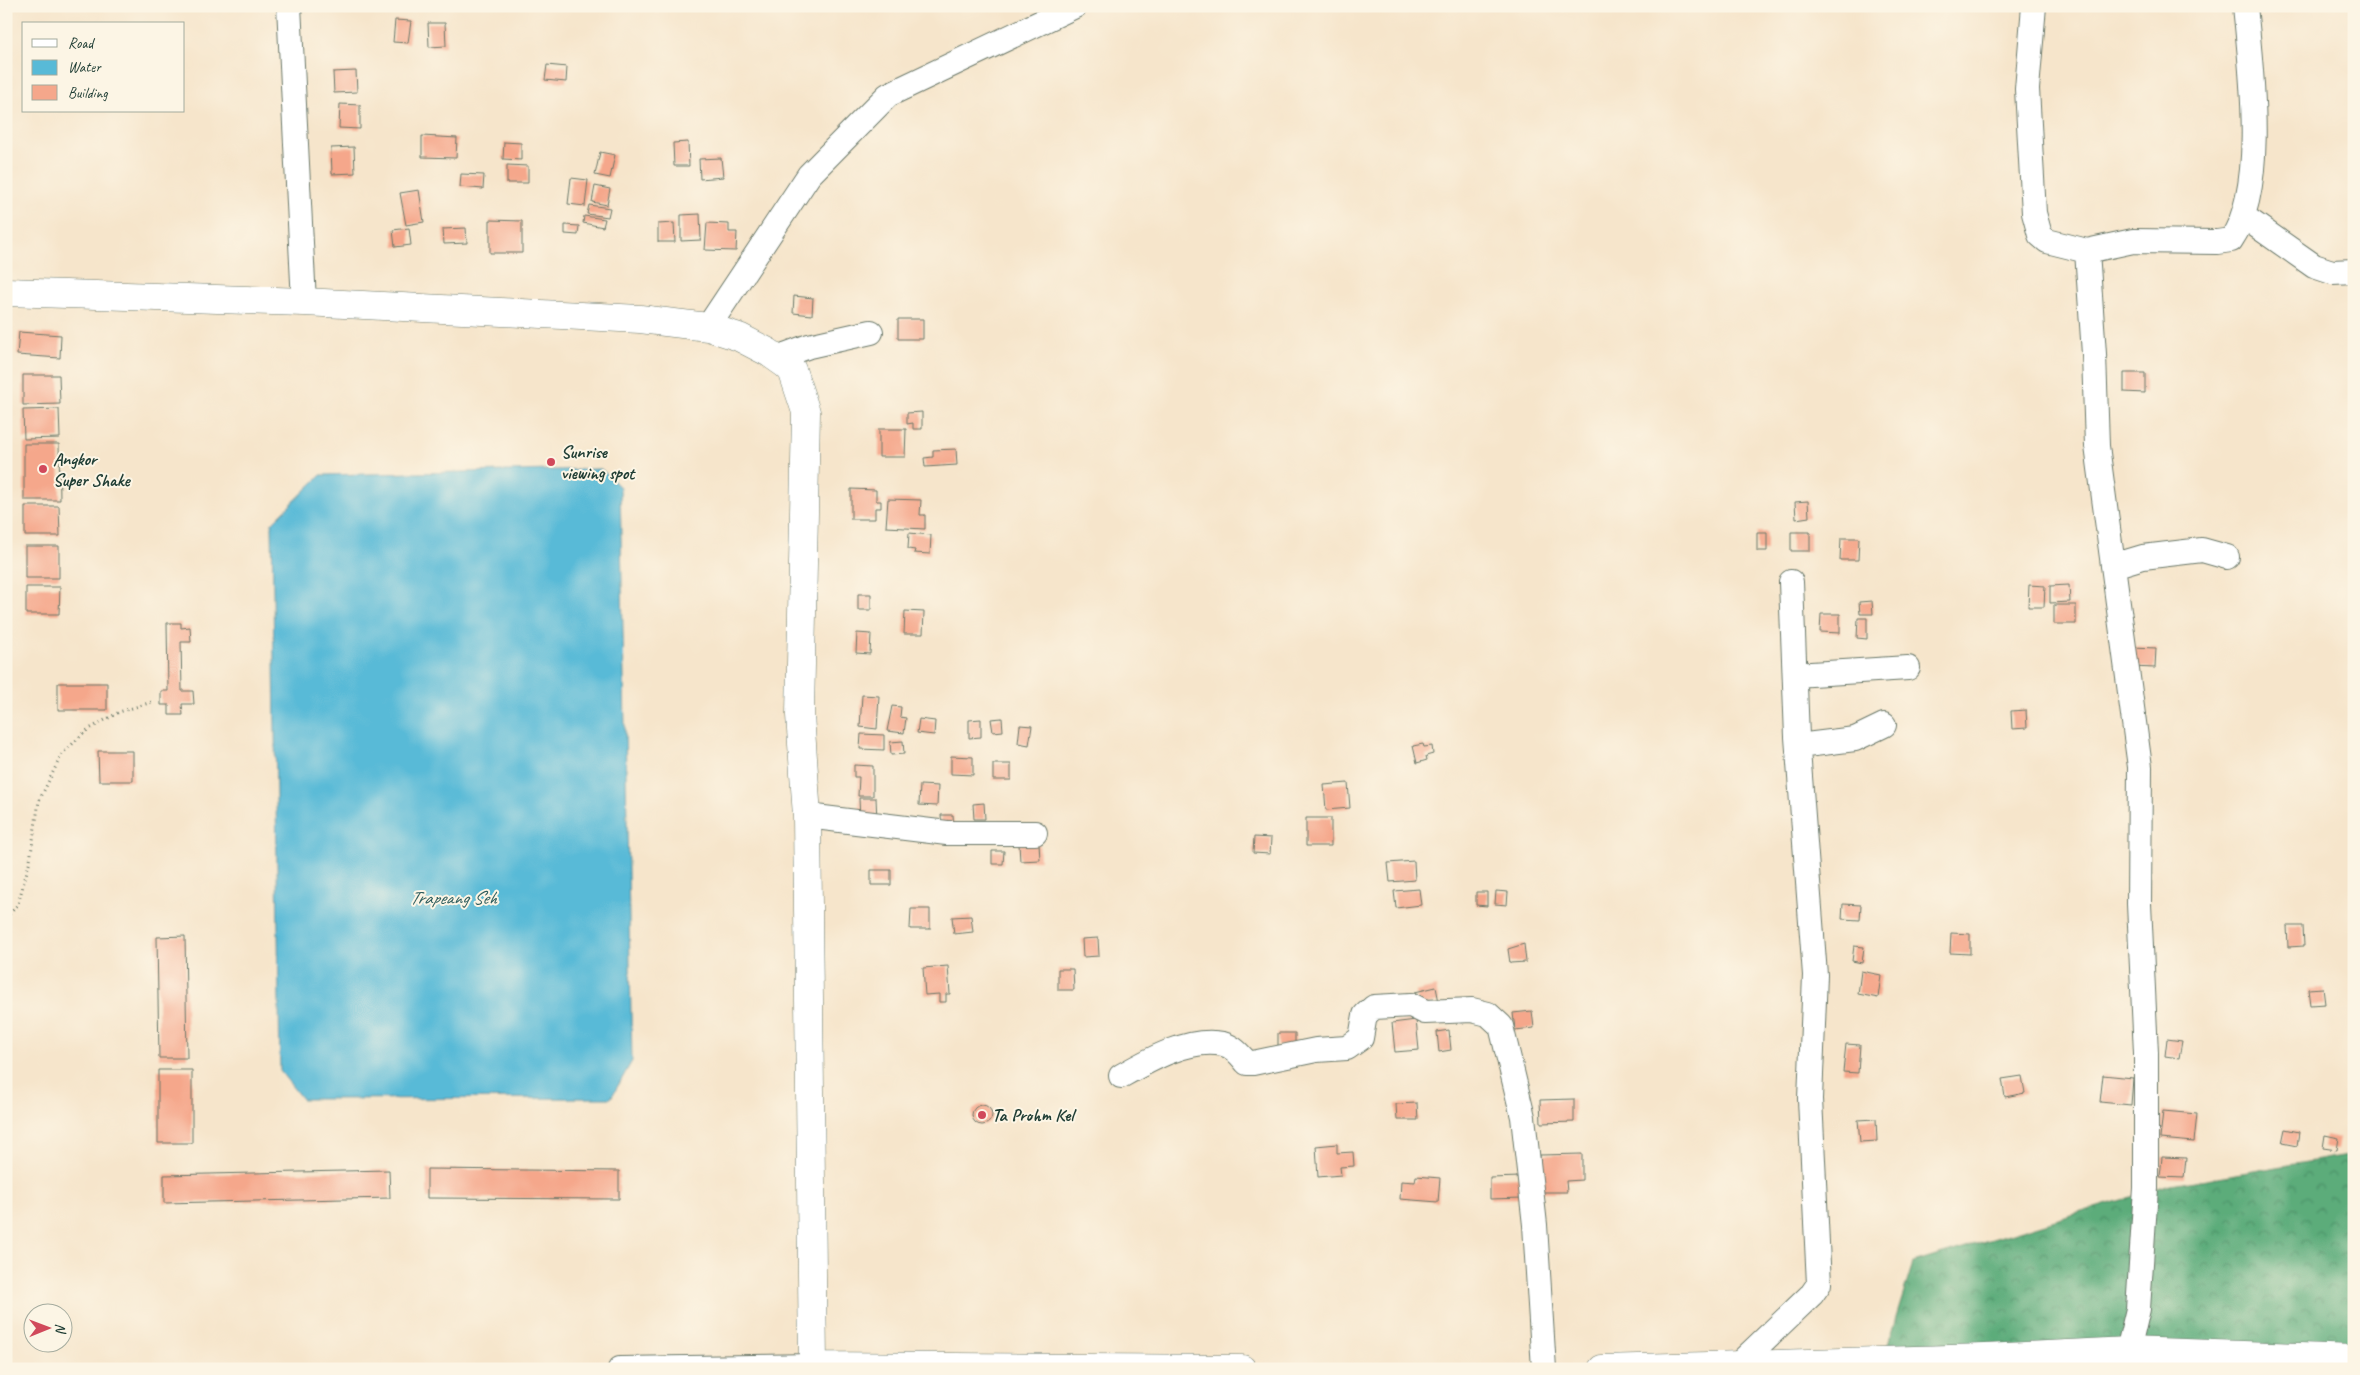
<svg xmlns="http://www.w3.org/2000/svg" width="2360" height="1375" viewBox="0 0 2360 1375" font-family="Caveat,sans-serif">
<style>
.forest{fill:url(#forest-crowns);stroke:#3d7457}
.water{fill:#58bad7;stroke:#3c7c86}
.building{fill:#f5a78b}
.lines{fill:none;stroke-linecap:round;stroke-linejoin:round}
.minor-casing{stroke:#6a7869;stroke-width:26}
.major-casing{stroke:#6a7869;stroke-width:29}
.path{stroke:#6a7869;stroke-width:3;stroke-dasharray:1 4;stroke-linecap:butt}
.minor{stroke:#fff;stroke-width:24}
.major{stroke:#fff;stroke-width:28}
.poi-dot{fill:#d1495b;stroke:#fcf5e5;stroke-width:2}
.labels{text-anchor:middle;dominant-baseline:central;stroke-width:4;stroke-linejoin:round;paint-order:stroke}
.poi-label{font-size:18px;font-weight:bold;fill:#1f3d34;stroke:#fcf5e5;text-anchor:start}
.water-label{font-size:19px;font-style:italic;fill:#2d5c5d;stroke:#fcf5e5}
</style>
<defs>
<pattern id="forest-crowns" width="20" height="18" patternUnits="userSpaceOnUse" patternTransform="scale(1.25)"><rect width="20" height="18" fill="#5bac7a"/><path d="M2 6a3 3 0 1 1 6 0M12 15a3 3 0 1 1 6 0" fill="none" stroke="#4b8d65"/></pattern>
</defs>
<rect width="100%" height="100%" fill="#fcf5e5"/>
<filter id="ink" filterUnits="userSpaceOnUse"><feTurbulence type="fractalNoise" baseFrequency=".02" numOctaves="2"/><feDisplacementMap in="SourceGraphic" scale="10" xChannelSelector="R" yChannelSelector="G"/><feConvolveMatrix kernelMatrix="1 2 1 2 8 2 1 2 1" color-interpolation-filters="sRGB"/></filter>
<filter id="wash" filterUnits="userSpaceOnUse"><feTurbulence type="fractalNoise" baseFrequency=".0096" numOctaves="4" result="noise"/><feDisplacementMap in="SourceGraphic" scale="20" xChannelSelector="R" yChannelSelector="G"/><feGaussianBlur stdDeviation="1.12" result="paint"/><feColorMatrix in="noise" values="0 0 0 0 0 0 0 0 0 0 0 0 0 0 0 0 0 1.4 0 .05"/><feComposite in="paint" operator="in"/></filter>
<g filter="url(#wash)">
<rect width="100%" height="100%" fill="#f6e5cb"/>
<path class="forest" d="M2354,1154V1369H1880L1913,1263L2171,1185Z"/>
<path class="water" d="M601,469L620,487L632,1061L611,1098L302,1099L280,1071L272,523L321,475Z"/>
<g id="blocks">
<path class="building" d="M395,20L411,21L408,43L393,42Z
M428,23H445L446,46L429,47Z
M547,65L567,67L566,82L545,80Z
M356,71L357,92L334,93L333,72Z
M340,104L360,105V129L339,128Z
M422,136L457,138L456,158L422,157Z
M504,142L521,143V160L503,159Z
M688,142L689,166H674L673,143Z
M354,147L355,173L332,174L331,148Z
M600,152L615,155L610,178L595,175Z
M721,158L723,177L700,179L699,159Z
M507,165L528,166V183H507Z
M461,174L484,175L483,189L460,187Z
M571,178L588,180L585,206L568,204Z
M595,186L610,189L607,205L592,202Z
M419,190L424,222L406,225L400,193Z
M589,205L610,208L608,217L587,214Z
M700,214L701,240L681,241V215Z
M584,216L605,219L603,227L583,223Z
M490,220L522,221V253H490Z
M674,223L675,242H658V224Z
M707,223L729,224V232H737L736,251L705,250Z
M565,225L579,226L578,235L565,234Z
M409,228L411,245L395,247L393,230Z
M466,228L467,243L444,244L443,229Z
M794,296L813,298L812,315L793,313Z
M898,319H923V339H898Z
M19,332L61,335L60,358L17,355Z
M2124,373H2145V393L2124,392Z
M23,375H59L60,404L23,405Z
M59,409L60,438L24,439L23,410Z
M922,412V429H913V423L907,424V413Z
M879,429H906L905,457H879Z
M24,444H59L60,500H24Z
M956,449L957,465L925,467L924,458L933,457V450Z
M851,489L876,490V501H881V508H875V519H851Z
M888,499L921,500L920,515H925V529L886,527Z
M1808,501L1809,517L1796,519L1795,502Z
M25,506H59L60,536H25Z
M1757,532H1767V551H1757Z
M1791,532H1810V551H1791Z
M909,533L931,535L930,554L914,553L915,550L908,549Z
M1841,538H1859L1858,560H1840Z
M25,546H59V578H25Z
M2029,585L2045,586L2044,607H2028Z
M2069,585L2070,602L2050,603V586Z
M26,587H60L59,614H26Z
M858,594H871V610H858Z
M1872,601L1873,614H1860L1859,602Z
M2054,605H2076V624H2054Z
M905,611L924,612L923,634H904Z
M1821,614H1840V633L1820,632Z
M1858,618H1867V639L1857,638Z
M167,623H181V628L190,627L191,642H181L182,691H193L194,704H182L183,715H169V705H161V691H168Z
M857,633L871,634L870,654L856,653Z
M2132,647L2156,648L2155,668L2131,667Z
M58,683H107V710H58Z
M862,695L879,696L877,729L860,727Z
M892,706L901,707L900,717L906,718L904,733L887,731Z
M2026,710L2027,728L2012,729L2011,711Z
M1002,718L1003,731L993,732L991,719Z
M919,719L935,721L934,735L917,733Z
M981,719V737L969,738V720Z
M1020,725L1032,726L1029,745L1018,743Z
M861,734L884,735V750L860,749Z
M903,741L904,754L891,755L890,742Z
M1423,744L1424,747L1432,746L1433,754L1426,756L1427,760L1417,763L1413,746Z
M98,751H133V781H99Z
M951,756L973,757V775L951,774Z
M993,764H1011V780H993Z
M854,765L873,766V796H858L859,777H854Z
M1348,783L1350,808L1326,810L1324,785Z
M920,785L938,786L937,806L919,805Z
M859,798H876L877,821H860Z
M984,803L985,819H974L973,804Z
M941,815H953L954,828L942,829Z
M1306,818H1331V846H1306Z
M1254,837L1271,838L1270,854L1253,853Z
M1039,843L1040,860L1020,861L1019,844Z
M992,851H1004L1003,864H992Z
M1414,861L1415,880L1390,882L1388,863Z
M871,870H891V885H871Z
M1419,889L1421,905L1396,908L1394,891Z
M1496,891L1508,892L1507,905L1495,904Z
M1476,892H1487V906L1476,905Z
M1843,904L1861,905L1860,920L1842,919Z
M911,909H930V929H910Z
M971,916L973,932L954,934L952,917Z
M2287,926H2303L2304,946L2288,947Z
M1951,933L1970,934V954L1950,953Z
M185,936L187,1058H159L157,937Z
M1098,938L1099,956L1083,957L1082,939Z
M1524,944L1526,962L1510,963L1508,949Z
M1854,946L1864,947L1862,963L1852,961Z
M948,966L950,994H946V1002H939V994L925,995L923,968Z
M1058,969H1073L1074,990H1058Z
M1861,971L1881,975L1878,998L1858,994Z
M1436,987L1439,1002L1419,1007L1415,992Z
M2323,988L2325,1004L2310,1005L2308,989Z
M1532,1011L1534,1028L1515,1030L1513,1013Z
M1416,1020L1419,1050L1395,1052L1392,1023Z
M1449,1030L1451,1050L1439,1052L1437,1032Z
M1278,1033H1295V1046H1278Z
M2167,1039L2182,1041L2179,1058L2165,1056Z
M1846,1044L1860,1045L1858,1073L1843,1072Z
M158,1070H192V1143H158Z
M2103,1075L2133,1078L2131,1105L2100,1102Z
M2022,1076L2025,1093L2005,1097L2002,1079Z
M1574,1099V1122L1541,1123L1540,1100Z
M1417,1103L1418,1120H1397L1396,1104Z
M972 1115a10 10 0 1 1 20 0a10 10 0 1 1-20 0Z
M2163,1111L2197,1114L2194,1142L2160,1139Z
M1876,1119L1877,1141L1860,1142L1858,1120Z
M2285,1129L2299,1132L2297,1146L2282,1143Z
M2325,1135L2339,1138L2337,1150L2323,1148Z
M1337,1144V1153L1353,1152L1354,1166L1340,1167L1341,1175L1318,1177L1316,1146Z
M1582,1154V1180L1566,1181L1567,1192H1541L1540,1155Z
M2162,1157L2186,1158L2184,1178L2160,1177Z
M427,1169L619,1171V1199L427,1198Z
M389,1170L390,1198L164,1203V1175Z
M1416,1176L1440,1178L1438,1202L1400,1199L1401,1181L1415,1182Z
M1521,1177L1522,1198L1490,1199V1178Z"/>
</g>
</g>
<g filter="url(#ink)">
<use href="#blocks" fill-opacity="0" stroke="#6a7869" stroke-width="1"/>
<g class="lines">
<g class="minor-casing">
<path id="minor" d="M289,6L304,302
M2034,6L2027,89L2034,213L2040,235L2047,241L2087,251L2094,354L2097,446L2140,767L2139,904L2146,1053V1188L2138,1309L2128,1351
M2243,216L2314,266L2332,272L2354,271
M2087,251L2133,241L2217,242L2231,240C2267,188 2251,68 2245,6
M708,327L809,175L888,95L1075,6
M777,358L809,346L871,332
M2113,566L2143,557L2202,550L2227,557
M1795,675L1908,668
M1798,746L1855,739L1884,725
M807,816L947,833H1035
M1121,1076C1149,1060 1189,1037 1223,1044C1234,1047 1240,1055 1247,1063H1253L1316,1050L1347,1048L1361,1038L1365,1015L1374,1007L1411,1005L1425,1012L1472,1010L1488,1014L1501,1026L1523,1117L1535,1225L1544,1369
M1739,1364L1812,1294L1819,1284L1810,1099L1815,975L1797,737L1791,582
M620,1369L813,1366"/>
</g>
<g class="major-casing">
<path id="major" d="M6,292L304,302L640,319L708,327L739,337L768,352L785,364L792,370L806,412L800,715L807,816L813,1366L1242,1369
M1602,1369L1985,1358L2128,1351L2354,1359"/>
</g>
<path class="path" d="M6,918L18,904L30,860L39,801L62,754L86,731L119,712L152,702"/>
<use href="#minor" class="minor"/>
<use href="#major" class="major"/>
</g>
</g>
<g class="poi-dot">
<circle cx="551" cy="462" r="5"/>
<circle cx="43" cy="469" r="5"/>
<circle cx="982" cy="1115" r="5"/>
</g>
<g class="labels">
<g class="poi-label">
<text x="561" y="452">Sunrise<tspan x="561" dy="21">viewing spot</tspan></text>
<text x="53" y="459">Angkor<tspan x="53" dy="21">Super Shake</tspan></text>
<text x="992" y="1115">Ta Prohm Kel</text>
</g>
<g class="water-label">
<text x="453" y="898">Trapeang Seh</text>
</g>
</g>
<rect width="2360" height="1375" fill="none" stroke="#fcf5e5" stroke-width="25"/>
<rect x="22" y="22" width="162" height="90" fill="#fcf5e5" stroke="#a4ab9e"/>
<rect x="32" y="39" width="25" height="8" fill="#ffffff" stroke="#a4ab9e"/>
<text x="68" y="48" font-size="15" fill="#1f3d34">Road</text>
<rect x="32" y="60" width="25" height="15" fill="#58bad7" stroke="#a4ab9e"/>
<text x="68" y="72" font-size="15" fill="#1f3d34">Water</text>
<rect x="32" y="85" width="25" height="15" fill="#f5a78b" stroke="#a4ab9e"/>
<text x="68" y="98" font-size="15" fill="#1f3d34">Building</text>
<g transform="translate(48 1328) rotate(89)"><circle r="24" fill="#fcf5e5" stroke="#a4ab9e"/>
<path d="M0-4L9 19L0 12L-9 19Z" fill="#d1495b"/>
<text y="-8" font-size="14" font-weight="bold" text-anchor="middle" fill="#1f3d34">N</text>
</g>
</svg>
